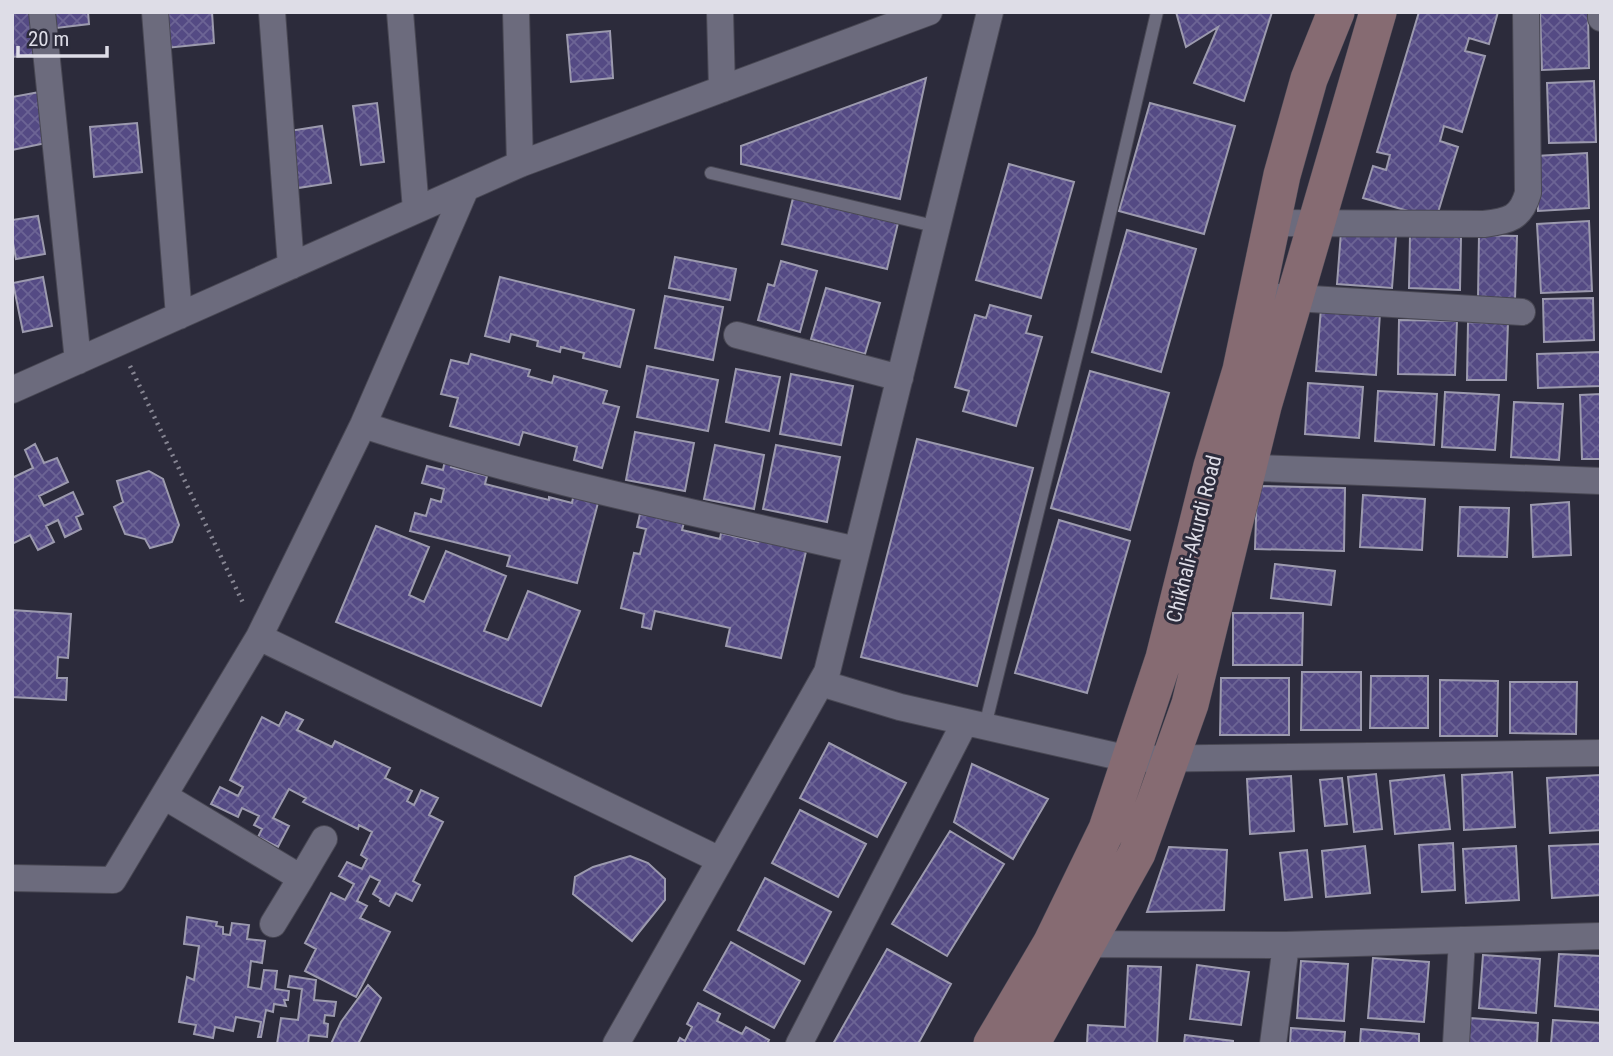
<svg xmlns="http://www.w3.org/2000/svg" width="1613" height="1056" viewBox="0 0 1613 1056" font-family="'Roboto Condensed',sans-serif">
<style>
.building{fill:url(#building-cross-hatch);stroke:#9c9aae;stroke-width:2}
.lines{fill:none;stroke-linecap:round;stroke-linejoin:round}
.service-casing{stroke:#494854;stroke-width:14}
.minor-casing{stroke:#494854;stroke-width:28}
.secondary-casing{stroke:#494854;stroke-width:38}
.path{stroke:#868592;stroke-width:4.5;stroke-dasharray:2 5;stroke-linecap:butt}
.service{stroke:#6c6b7d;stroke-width:12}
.minor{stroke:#6c6b7d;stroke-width:26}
.secondary{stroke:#866b72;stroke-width:37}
.labels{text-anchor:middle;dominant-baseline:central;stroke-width:6;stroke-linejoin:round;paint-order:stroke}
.street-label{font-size:21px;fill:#dedde7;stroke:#2c2b3b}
</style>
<defs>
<pattern id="building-cross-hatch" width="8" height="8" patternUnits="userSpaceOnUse" patternTransform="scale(1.75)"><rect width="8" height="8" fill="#544a84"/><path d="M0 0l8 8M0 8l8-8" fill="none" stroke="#6c6495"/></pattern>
</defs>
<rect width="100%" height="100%" fill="#2c2b3b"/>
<path class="building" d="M12,12H31L35,55L12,57Z
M46,12H88L89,24L48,29Z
M163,12H212L214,43L166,48Z
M1176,12H1272L1244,101L1194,83L1218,27L1186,47Z
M1419,12H1498L1489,44L1469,38L1465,51L1485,56L1462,132L1444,126L1440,141L1458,147L1436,219L1363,198L1373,166L1386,170L1390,155L1377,152Z
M1540,12H1588L1589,68L1542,70Z
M610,31L613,78L571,82L567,35Z
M926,78L900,199L741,164V146Z
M1594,81L1596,142L1549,143L1547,83Z
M45,91L51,142L12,150V97Z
M377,103L384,162L361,165L353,106Z
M1150,103L1235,126L1204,234L1119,211Z
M137,123L142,172L94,177L90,127Z
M322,126L331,183L298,188L289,131Z
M1587,153L1589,208L1538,211L1536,156Z
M1009,164L1074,182L1041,298L976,280Z
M793,198L898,223L887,269L782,244Z
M38,216L45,254L16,259L12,238V220Z
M1589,221L1592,291L1541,293L1537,224Z
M1127,230L1196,249L1161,372L1092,352Z
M1341,232L1396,236L1392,288L1337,284Z
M1410,235L1461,237L1460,290L1409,288Z
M1479,235L1517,236L1515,300L1478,299Z
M675,257L736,269L730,300L669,288Z
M781,261L817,271L800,332L758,320L768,284L774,286Z
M43,277L52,326L23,332L13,283Z
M500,277L634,310L620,367L583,358L584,353L561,347L560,352L537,346L538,341L511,334L509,342L485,336Z
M826,288L880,303L865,354L811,339Z
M665,296L723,307L713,360L655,348Z
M1593,298L1594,340L1544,342L1543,299Z
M990,305L1031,316L1026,333L1042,337L1016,426L963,411L969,391L955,387L975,315L986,318Z
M1321,308L1380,313L1376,375L1316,371Z
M1399,320L1457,321L1455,375L1398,374Z
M1468,322L1508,323L1506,380H1467Z
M1600,352L1601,386L1538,388L1537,354Z
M471,354L530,370L528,376L552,383L554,376L607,391L603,403L619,407L602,468L574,460L577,447L523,432L519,445L450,426L458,398L441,394L451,360L468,364Z
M647,366L718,380L708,431L637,417Z
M736,369L780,377L769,431L726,422Z
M1090,371L1169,393L1130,530L1051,508Z
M791,374L853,386L841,445L780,434Z
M1308,383L1363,387L1359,438L1305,434Z
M1378,391L1437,394L1434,445L1375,441Z
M1445,392L1499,395L1495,450L1442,447Z
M1601,394V459H1582L1580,395Z
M1514,402L1563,404L1559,460L1511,457Z
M635,432L694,443L685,491L626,480Z
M917,439L1033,468L977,686L861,657Z
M35,444L44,463L57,458L68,482L39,496L44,506L73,492L83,514L76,517L81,529L65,537L58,520L46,526L54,542L38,550L30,535L12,544V478L33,468L25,450Z
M715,445L764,455L754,509L704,499Z
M776,445L840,457L827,522L763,509Z
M445,460L453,462L451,467L487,476L485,484L549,500V497L572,503L574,493L599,499L577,583L507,566L510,556L410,531L415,513L426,516L431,499L441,502L444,489L422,483L427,466L443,470Z
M149,471L163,479L179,525L172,542L150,548L145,539L125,534L114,507L123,502L117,481Z
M1257,486L1345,488L1344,551L1255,549Z
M1363,495L1425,499L1422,550L1360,547Z
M1569,502L1571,555L1533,557L1531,505Z
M1460,507L1509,508L1507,557L1458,556Z
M640,514L686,515L682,530L720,539L721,533L758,542L760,532L808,543L781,658L726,646L730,628L655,611L651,629L642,627L644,614L621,608L634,553L640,554L646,529L637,527Z
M1059,520L1130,541L1087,693L1015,673Z
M376,526L429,547L409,595L424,602L446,551L506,576L484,631L508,640L528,591L580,611L541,706L336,622Z
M1275,564L1335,571L1331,605L1271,598Z
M12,610L71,614L68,658L58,657L57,678H67L66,700L12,697Z
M1233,613H1303L1302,665H1233Z
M1302,672H1361V730H1301Z
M1371,676H1428V728H1370Z
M1221,678H1289V735H1220Z
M1440,680L1498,681L1497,736H1440Z
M1510,682H1577L1576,734L1510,733Z
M286,712L303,720L297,730L332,747L335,741L390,768L385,778L412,791L407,801L414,805L421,790L438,798L429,815L443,822L413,881L420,885L412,901L396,893L389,906L380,901L381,899L373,894L380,881L370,876L357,901L367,906L360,918L390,932L356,997L305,971L316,949L305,943L331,893L345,900L354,884L339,876L347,862L362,869L367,859L361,855L372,832L359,825L358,829L303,802L306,798L289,789L273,818L289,826L278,847L258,837L262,829L254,825L259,816L242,808L238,817L211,804L220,787L238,796L243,787L230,780L262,717L279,726Z
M829,743L906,783L877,837L800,798Z
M972,764L1048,799L1013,859L954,822Z
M1512,772L1515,827L1464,830L1462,775Z
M1376,774L1382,829L1354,832L1348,777Z
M1444,775L1450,829L1395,834L1390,781Z
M1600,775L1601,830L1550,833L1547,778Z
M1291,776L1294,831L1250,834L1247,779Z
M1342,778L1347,824L1325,826L1320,780Z
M800,810L866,844L838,897L772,863Z
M950,831L1004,864L947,956L892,924Z
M1453,843L1455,890L1422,892L1419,845Z
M1601,844V895L1552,898L1549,846Z
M1365,846L1370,893L1326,897L1322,851Z
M1516,846L1519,900L1466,903L1463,849Z
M1169,847L1227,850L1224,910L1147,912Z
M1307,850L1312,897L1285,900L1280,853Z
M630,856L648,863L665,879V900L632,941L573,894L575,877L593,867Z
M765,878L831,912L804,964L738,930Z
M187,917L217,922L216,926L223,927V934L230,935L232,923L249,925L247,939L265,941L262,963L251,961L248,987L261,989L264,970L277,971L275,989L289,991L288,1000H284L286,1006L274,1004L273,1012L266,1010L261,1037H258L261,1022L236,1017L233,1031L215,1027L213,1038L194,1034L196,1025L179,1022L187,977L194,980L199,946L184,944Z
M731,942L800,981L774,1028L704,990Z
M887,949L951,984L918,1044H833Z
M1559,954L1601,956V1010L1555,1006Z
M1483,955L1540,959L1536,1013L1479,1008Z
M1373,958L1429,962L1424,1022L1368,1018Z
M1301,961L1348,964L1344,1021L1297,1018Z
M1197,965L1249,972L1241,1025L1190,1019Z
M1128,966L1161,967L1157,1044H1087L1088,1025L1125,1027Z
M290,976L316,980L314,1000L336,1002L334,1016L325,1015L324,1023L328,1024L327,1037L309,1035L308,1044H277L281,1018L298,1020L302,989L288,987Z
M368,985L381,998L358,1044H331L341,1022Z
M698,1003L720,1014L717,1021L742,1034L746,1027L769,1040L767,1044H677L680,1038L685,1041L692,1027L687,1024Z
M1470,1018L1538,1023L1537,1044H1468Z
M1553,1020L1601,1023V1044H1551Z
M1291,1028L1345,1032L1344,1044H1290Z
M1361,1029L1419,1034V1044H1360Z
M1185,1035L1233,1041V1044H1184Z"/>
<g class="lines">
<g class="service-casing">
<path id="service" d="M711,173L938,227
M985,726L1083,329L1157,12"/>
</g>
<g class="minor-casing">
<path id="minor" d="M42,12L78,361
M155,12L179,316
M272,12L291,266
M400,12L416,210
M516,12L520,164
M720,12L722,89
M1601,12V18
M1271,223L1484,224C1509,221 1521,218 1528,193L1526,12
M1279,297L1522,312
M737,335L900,378
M12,390L520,164L929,12
M363,425C525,478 692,512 857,550
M1232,467L1601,481
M259,637L720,860
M821,683L900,707L1129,759L1601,753
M164,796L301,878L273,924
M12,878L113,880L259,637L363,425L466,188
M301,878L324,839
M1071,944L1286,945L1601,936
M616,1044L827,672L990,12
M799,1044L965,722
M1273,1044L1286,945
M1456,1044L1462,940"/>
</g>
<g class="secondary-casing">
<path id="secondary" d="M992,1044L1051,944L1107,829L1164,658L1212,466L1241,370L1282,175L1309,79L1336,12
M1031,1044L1137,853L1190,704L1263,406L1378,12"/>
</g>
<path class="path" d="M130,366L244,605"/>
<use href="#service" class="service"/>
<use href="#minor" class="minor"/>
<use href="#secondary" class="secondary"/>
</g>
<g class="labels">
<g class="street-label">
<text transform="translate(1194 539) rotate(-76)">Chikhali-Akurdi Road</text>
</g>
</g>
<rect width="1613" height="1056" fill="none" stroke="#dedde7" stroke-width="28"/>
<path d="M18 46v10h89v-10" fill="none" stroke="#dedde7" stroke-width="3.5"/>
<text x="28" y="46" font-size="21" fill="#dedde7" stroke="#2c2b3b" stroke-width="5" paint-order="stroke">20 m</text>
</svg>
